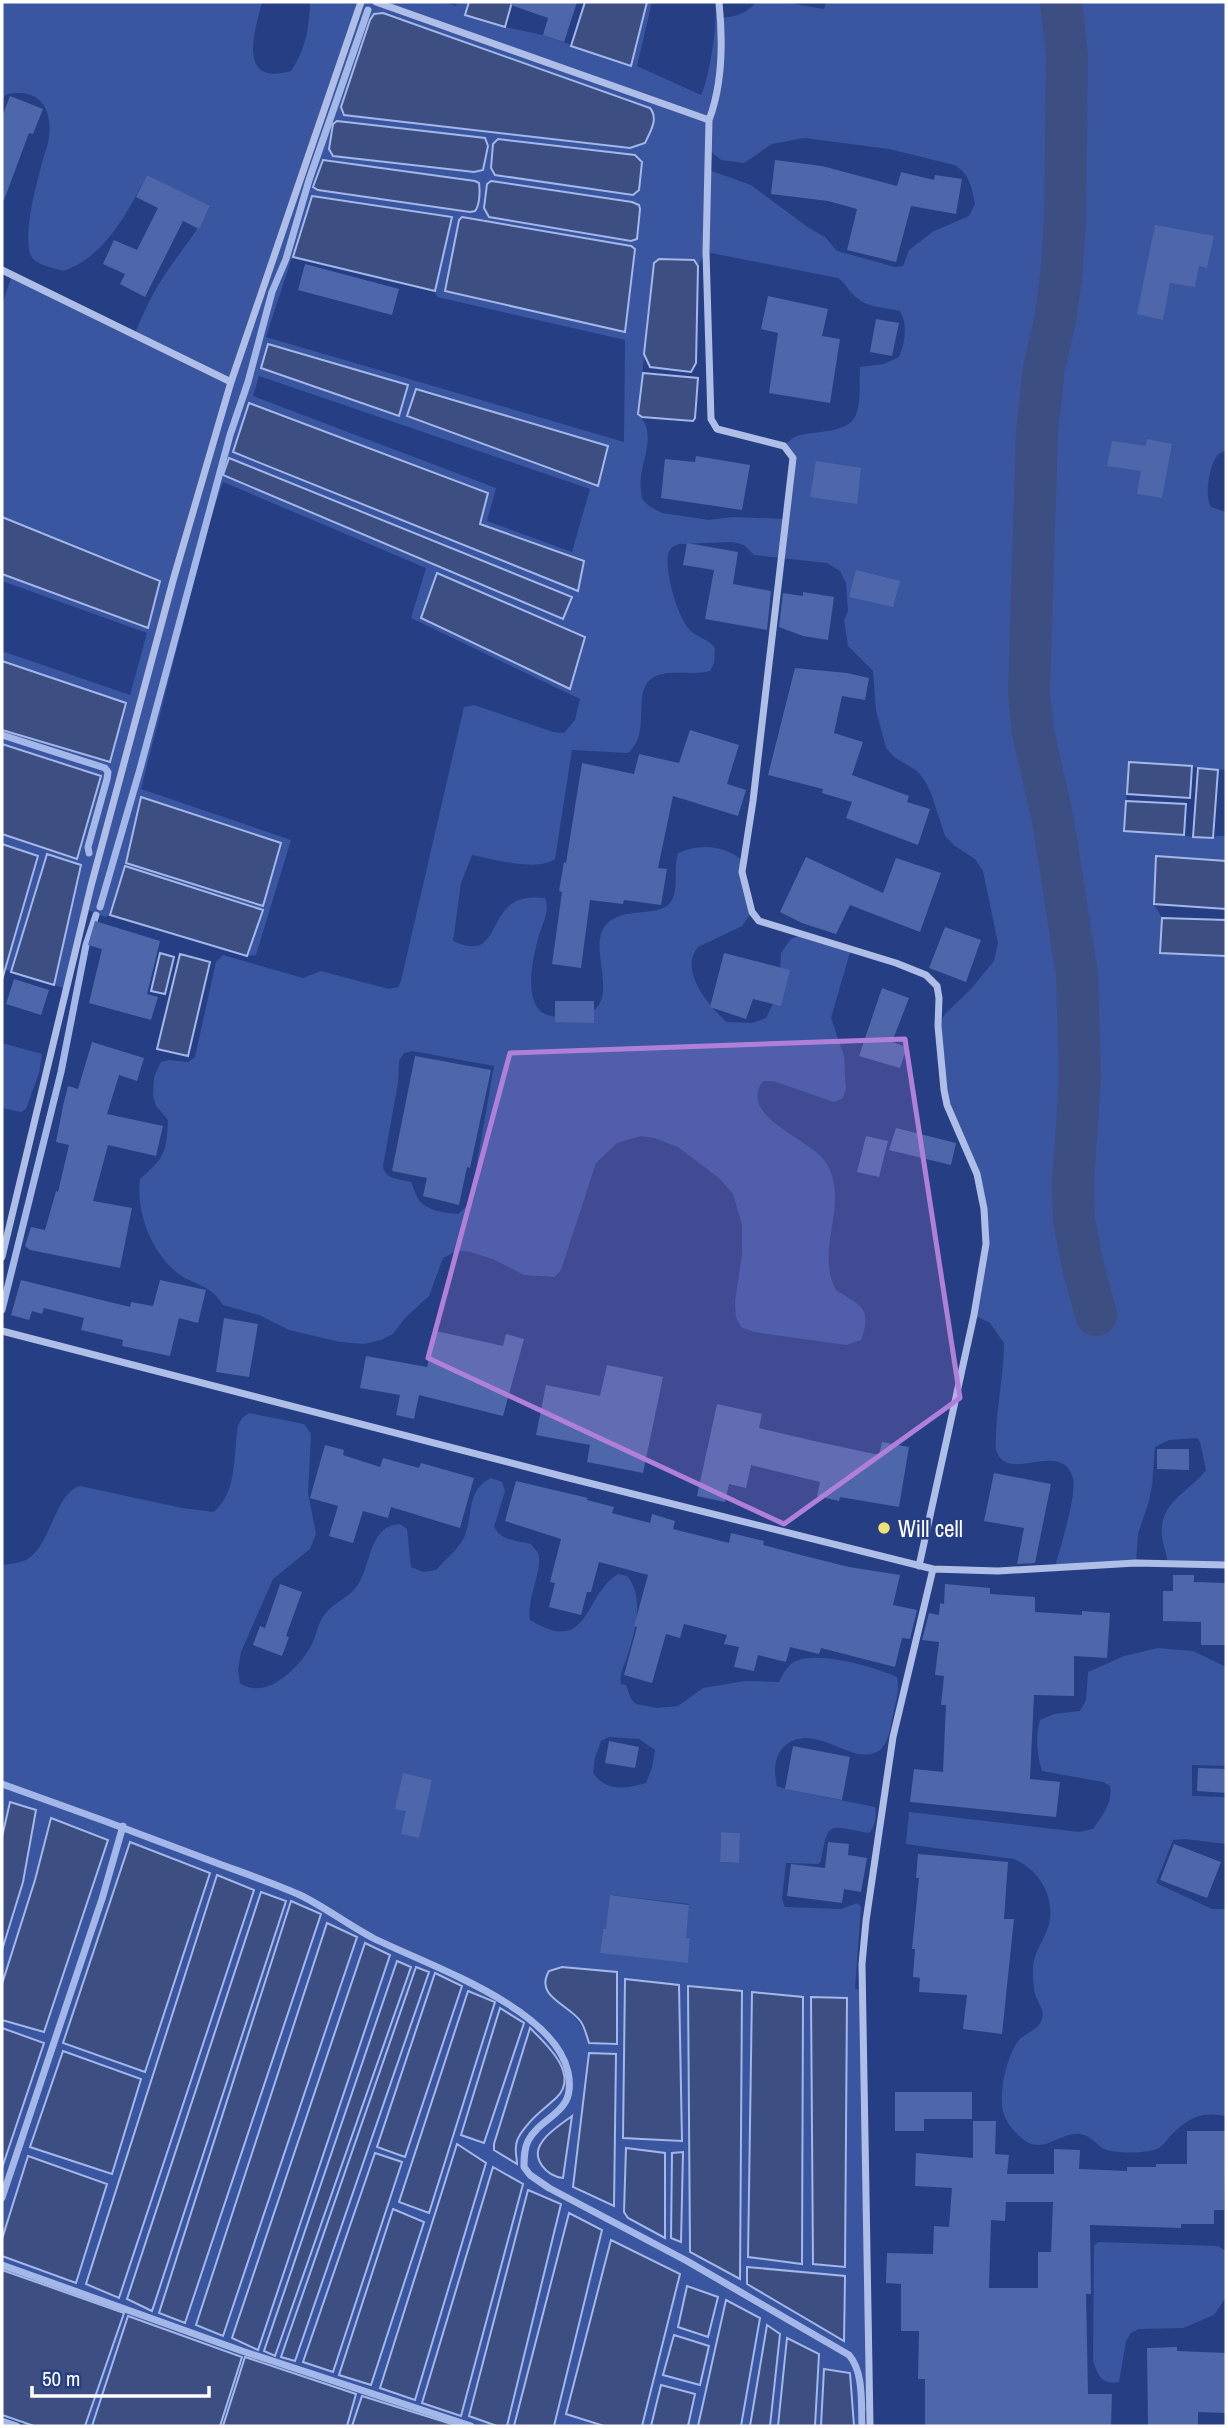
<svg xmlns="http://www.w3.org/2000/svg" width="1228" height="2428" viewBox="0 0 1228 2428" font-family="'Archivo Narrow',sans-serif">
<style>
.green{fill:#3a56a0;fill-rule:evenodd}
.water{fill:#3d4f82;stroke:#a3b7e8;stroke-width:2}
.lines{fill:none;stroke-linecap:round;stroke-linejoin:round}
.stream{stroke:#a3b7e8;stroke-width:7}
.river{stroke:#3d4f82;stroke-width:42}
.building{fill:#4e67ab;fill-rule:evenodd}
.street{stroke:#aebee7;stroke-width:7}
.marked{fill:#b080d9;fill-opacity:0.2;stroke:#b080d9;stroke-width:5;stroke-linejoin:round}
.poi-dot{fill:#f0e273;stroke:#263e83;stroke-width:2.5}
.labels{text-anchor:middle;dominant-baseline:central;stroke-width:5;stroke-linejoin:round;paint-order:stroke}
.poi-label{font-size:23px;fill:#fff;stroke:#263e83;text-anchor:start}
</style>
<rect width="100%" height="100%" fill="#263e83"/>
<path class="green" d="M2,2H262C254,34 237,86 291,71C306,49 309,28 310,2H444L456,6L458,2H469L465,15L505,27L543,35L631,66L647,2H652L637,66L701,95C710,76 718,22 715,2H719L721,18C735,17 748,13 756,2H783L824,9L826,2H1226V450C1223,452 1219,453 1217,456C1209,467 1204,496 1211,507L1226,512V770L1129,762L1124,831L1210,838L1217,836H1226V861L1157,856L1154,904L1162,918L1161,953L1226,956V1565L1168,1564C1167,1555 1163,1546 1162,1537C1158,1503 1188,1493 1206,1470L1200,1442L1197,1438L1169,1440L1155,1447L1152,1486L1149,1501L1138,1534L1136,1563L1055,1567C1060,1548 1077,1495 1073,1478C1072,1474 1070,1471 1068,1468C1050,1447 1006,1482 996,1450C995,1446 996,1439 996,1434C997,1404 1004,1373 1004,1343L990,1323L974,1315L986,1244L977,1174L947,1105L938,1026L945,1014L971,989L994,961L998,943L983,871L975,859L955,846L945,836L931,793L925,781L917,771L894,757L886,748L876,710L873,671L848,646L844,620L848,611L846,583L840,571L827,563L754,555L744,545L733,542L679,544C673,546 669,549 668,555C665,571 677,616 689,629C696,638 708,638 715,648L714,663L710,671C692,676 670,669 654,677C630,690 653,733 628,753L572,750L555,859C536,872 494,859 472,855L461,883L453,941C496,961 488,919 513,903C522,897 535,897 545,898C551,912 541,925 538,939C533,958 526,989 537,1007C543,1016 551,1016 560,1017C636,1021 584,954 605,926C622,904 661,920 672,900C679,886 673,868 678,853C701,843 725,845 744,862L752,912L742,926L698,947C678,971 710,1007 727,1022L752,1023L766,1018L779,991L781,953L791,939L803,934L851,949L831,1018L844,1056L846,1090L842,1099L834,1102L773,1081H763C736,1117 813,1139 827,1164C850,1206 814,1249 836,1290C860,1306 873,1307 861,1340L846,1345L754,1332L741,1327L736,1317L735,1302L742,1254V1225L733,1194L720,1179L678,1147L654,1138L640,1136L617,1143L596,1163L561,1270L555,1277L524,1275L493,1259L467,1251H457L443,1258L429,1296L405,1318L393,1334L381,1340L364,1344L340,1342L289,1330L259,1315L223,1305C209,1282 191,1286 174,1270C150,1249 136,1210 140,1179C165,1157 166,1154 168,1120L156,1106L153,1095L154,1077L161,1062L169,1060L188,1062L195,1057L216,962L223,955L303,978L321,971L389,989L398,987L401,981L464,707L474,705L553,732L564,733L575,720L580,699L411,618L426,568L223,482L209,522L141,789L291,840L256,955L247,956L262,910L126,866L110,915L105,917L86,909L66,989L54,985L80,865L47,854L11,972L5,969L38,857L2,844V834L77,859L101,775L2,744V730L109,762L126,703L2,661V651L130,695L147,633L2,581V574L147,628L160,582L2,517V305L12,275L135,333C143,314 151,296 162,279C178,254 197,233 210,207L147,175C128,212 104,258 63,271C54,268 39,265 33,259C20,243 37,182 42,163C44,154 48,146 49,137C53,105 36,87 5,95L2,102ZM374,14L630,148L345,115L341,107ZM804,138L889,149L954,165C969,173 972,187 975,204L969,216L934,231L909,250L903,266L895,267L837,251L825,237L809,228L751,185L709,170L710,151L721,160L744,163L772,144ZM492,181L637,239L631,241L490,217ZM312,196L452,217L435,291L437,297L625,340L624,442L266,337ZM462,217L631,246L635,250L625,331L445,291L459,220ZM706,252L838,278C847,285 849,292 857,298C866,307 887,308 900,311C908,325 905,342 899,357L884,364L860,367C859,381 861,398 857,412C851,435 814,430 797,436C792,438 788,442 784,446L793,458L786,519L732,517L709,520L662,513L649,506L642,499C641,492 640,483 641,476C644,455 656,431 638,414L654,264L694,260L698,266ZM261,368L407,385L408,386L398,416ZM259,376L590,489L572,552L487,521L496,488L253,396ZM234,452L487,493L480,524L584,561ZM229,458L571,597L563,618L224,475ZM437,573L584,637L422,618ZM412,1051L494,1066L470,1203L458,1214C446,1213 426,1211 418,1199C415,1194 414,1188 411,1182C400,1179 385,1180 383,1166L398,1083L399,1061L404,1053Z
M2,1043L42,1054L39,1073L26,1109L21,1112L2,1108Z
M249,1413L304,1424L311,1434L308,1493L316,1534L310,1549L273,1579L241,1652L238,1670L240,1683C266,1702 301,1666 312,1644C317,1634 318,1622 325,1614C335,1601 352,1597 360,1581C372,1559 370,1526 400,1524L407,1529L411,1567L423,1572L436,1570C444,1561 455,1552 462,1541C475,1519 464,1491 491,1478L502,1482L505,1491L494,1527C503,1542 516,1540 531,1544C533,1547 536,1550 538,1553C544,1567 526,1599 530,1620C590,1657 583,1595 618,1574L627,1576C645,1597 635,1632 627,1657C624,1666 619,1674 621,1684L626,1685L631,1699L636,1704L657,1708L678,1706L703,1688L745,1681L779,1682C783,1674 787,1665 796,1661C820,1651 874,1667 897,1677C900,1691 895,1705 892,1719C890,1729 889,1741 881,1749C855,1772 811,1714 781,1750C774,1759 774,1774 777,1786L785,1789L875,1807C877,1814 875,1828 869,1833C830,1827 828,1818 821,1861L818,1864L786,1863L782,1899L785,1907L841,1909L857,1903L861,1907L855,1988L862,1992L868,2411L862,2412V2426H854L850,2374L824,2370L821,2426H815L819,2354L787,2339L778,2426H770L780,2334L767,2325L750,2426H741L759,2318L726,2300L698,2426H688L695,2394L662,2385L651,2426H642L680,2274L611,2240L566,2414L604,2426H554L602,2230L569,2214L514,2426H507L561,2204L529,2191L469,2415L497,2426H458L362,2396L352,2426H347L356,2395L245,2358L223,2426H220L242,2357L128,2316L92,2426H85L124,2313L2,2270V2256L76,2283L28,2156L2,2239V2168L43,2043L2,2028V2020L44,2032L108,1840L51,1819L35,1880L2,1984V1950L23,1882L36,1810L10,1802L2,1837V1565C10,1564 22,1563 29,1558C51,1543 56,1492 80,1486L182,1508L214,1512C238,1490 233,1456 238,1426L242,1418ZM609,1737L639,1739L655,1750L652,1768L646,1783C626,1789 607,1792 593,1773L595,1758L601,1741ZM721,1832L740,1833L738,1863L720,1862ZM261,1892L285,1901L151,2310L127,2299ZM611,1895L689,1904L686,1930ZM603,1929L690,1938L688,1962L600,1953ZM365,1943L390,1955L257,2349L232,2338ZM397,1961L411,1967L276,2355L264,2351ZM416,1968L429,1972L295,2360L282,2358ZM616,1972L590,2043C580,2020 572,2012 551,1997ZM435,1974L462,1986L404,2156L378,2146ZM625,1980L679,1985L681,2141L624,2138ZM468,1992L494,2002L428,2213ZM752,1992L803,1997L802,2264L748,2256ZM811,1997L847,1999L845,2267L813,2264ZM529,2029L548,2046L562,2066L563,2079L558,2096L540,2110L520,2134L516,2146L517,2163L494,2150V2144ZM589,2053L616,2054L613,2206Z
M1158,1648L1193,1651L1226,1667V1766L1192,1765V1796L1226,1797V1844L1185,1839L1173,1840L1156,1883L1212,1909H1226V2116C1199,2111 1189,2118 1170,2136C1167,2140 1163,2145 1159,2148C1148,2154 1113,2154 1102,2148C1094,2142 1091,2136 1080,2134C1062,2132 1047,2151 1029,2143C1021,2139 1011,2129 1007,2121C995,2103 1006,2056 1019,2040C1026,2033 1039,2029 1042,2019C1045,2010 1037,2002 1035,1994C1033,1986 1033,1976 1033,1967C1034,1954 1041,1944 1046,1933C1059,1903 1042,1871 1014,1859L906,1844L909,1812L1079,1832L1093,1829C1102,1816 1113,1803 1110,1786L1103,1782L1042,1771C1037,1756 1035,1736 1040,1720L1054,1714L1080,1711L1086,1700L1088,1672L1124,1656Z
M1099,2242L1218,2246L1226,2251V2297L1214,2315L1183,2328L1139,2329L1131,2333L1126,2341L1119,2382C1102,2386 1096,2373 1093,2359L1094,2245Z"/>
<path class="water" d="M469,2H512L505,27L465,15Z
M585,2H647L631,66L571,46Z
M383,13L650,108C659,119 650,132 645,143L630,148L344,115L341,107L370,20L374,14Z
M337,121L485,138L488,146L483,170L474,172L333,156L329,149L333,124Z
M498,139L635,155L642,162L639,190L633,195L495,175L491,168L493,144Z
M323,160L475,181L479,183C480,191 480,205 475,211L470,212L318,190L313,187Z
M491,181L632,202L639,205L640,209L637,239L631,241L489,217L484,208L487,184Z
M312,196L452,217L435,291L293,257Z
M462,217L631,246L635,249L625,332L445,291L459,220Z
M659,259L694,260L698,266L696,363L691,372L650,367L644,354L654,263Z
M268,344L408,385L399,416L261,368Z
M643,373L698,378L695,418L693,421L642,417L638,414Z
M416,389L608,446L598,486L407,416Z
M249,403L488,493L480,524L584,561L578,591L233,452Z
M229,458L572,597L563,619L223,475Z
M2,517L160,581L148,628L2,574Z
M437,573L585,637L570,689L421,618Z
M2,661L126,703L110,762L2,730Z
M2,744L101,776L77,859L2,834Z
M1129,762L1192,766L1190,798L1127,794Z
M1198,768L1218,770L1213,838L1193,837Z
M141,797L281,843L263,906L126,863Z
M1126,801L1186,804L1184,835L1124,831Z
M2,844L38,856L2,980Z
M47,854L81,865L54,985L11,972Z
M1156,856L1226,861V909L1154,904Z
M125,866L263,910L247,956L110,915Z
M1162,918L1226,920V956L1160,953Z
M160,953L174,957L165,994L151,991Z
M180,954L210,962L188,1056L157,1049Z
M10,1802L36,1810L23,1882L2,1950V1837Z
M51,1818L108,1840L44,2032L2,2020V1984L35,1880Z
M130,1842L210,1873L145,2072L63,2043Z
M217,1875L254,1890L119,2298L86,2284Z
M261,1892L286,1901L152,2311L127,2299Z
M291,1901L321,1914L185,2323L159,2313Z
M327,1923L357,1937L223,2336L196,2325Z
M365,1943L390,1955L258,2350L232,2338Z
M397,1961L411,1967L275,2356L264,2351Z
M416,1967L429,1972L295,2361L281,2357Z
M562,1967L617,1972V2044L589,2043C587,2037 585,2028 581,2022C569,2004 534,1997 549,1971Z
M435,1973L462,1986L405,2157L377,2147Z
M625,1979L679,1985L682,2141L623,2138Z
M688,1986L742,1991L740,2279L690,2252Z
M468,1991L495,2002L429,2213L399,2202Z
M752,1992L803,1997L802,2264L748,2257Z
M811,1997L847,1998L845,2267L813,2264Z
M500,2008L524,2023L484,2143L461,2135Z
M2,2028L44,2043L2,2168Z
M530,2028C545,2043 580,2074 557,2097C548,2106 537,2113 529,2123C523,2130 516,2138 516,2147C515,2152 517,2158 517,2164L494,2150V2144Z
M63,2051L141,2079L112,2174L30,2147Z
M589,2053L616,2054L614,2206L573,2187Z
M572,2116L563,2178C547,2176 530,2159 542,2142C548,2132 563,2123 572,2116Z
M457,2144L486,2163L415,2400L380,2388Z
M626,2148L665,2153V2238L628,2218L624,2212Z
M683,2152L681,2242L671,2238L672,2153Z
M375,2153L402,2162L333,2372L303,2362Z
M28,2156L107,2184L76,2283L2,2256V2239Z
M493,2167L523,2184L461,2416L422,2403Z
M528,2190L561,2204L507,2426H497L469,2416Z
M393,2209L424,2222L371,2385L339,2375Z
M569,2213L602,2230L554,2426H514Z
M611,2240L680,2274L642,2426H604L566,2414Z
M747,2267L845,2276L844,2341L747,2284Z
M2,2270L124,2313L85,2426H34L2,2415Z
M687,2286L718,2297L708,2337L678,2327Z
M726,2300L760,2318L741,2426H698Z
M128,2316L242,2357L220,2426H92Z
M767,2325L780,2334L770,2426H750Z
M674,2335L709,2346L700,2385L663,2375Z
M787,2338L819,2354L815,2426H778Z
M245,2357L356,2394L347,2426H223Z
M824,2369L850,2373L854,2426H821Z
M661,2385L695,2394L688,2426H651Z
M362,2396L458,2426H352Z"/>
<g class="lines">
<path class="stream" d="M2,735L105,768L108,772L107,779L88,847L89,853
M100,907L140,769L230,435L248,382L272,292L286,259L309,180L368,10
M2,1310L61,1072L86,945L96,915
M2,1784C70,1808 138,1833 206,1859C237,1871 269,1881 300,1895C325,1907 348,1925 373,1938C427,1965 554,2007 568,2072C577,2115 542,2114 528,2141C524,2149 524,2158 524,2167L530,2175L549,2188L687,2261L849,2355C864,2372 861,2405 862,2426
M2,2198L102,1899L123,1826
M2,2265L242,2351L471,2426
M2,2421L17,2426"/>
<path class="river" d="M1061,2L1067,55L1065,223L1061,276L1055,321L1044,368L1037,432L1029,693L1033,732L1053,820L1077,975L1080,1078L1073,1183L1074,1220L1083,1267L1096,1315"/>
</g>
<path class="building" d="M512,2H577L564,42L543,35L548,18L511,5Z
M10,96L43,109L33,134L29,133L4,200H2V117Z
M775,160L822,166L897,186L901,172L934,180L935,175L962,179L956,214L911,206L896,262L847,250L857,209L828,201L771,194Z
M147,175L210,206L199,229L183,221L145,297L120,284L125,274L103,264L114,240L137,250L158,208L136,197Z
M1155,225L1214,236L1207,268L1199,266L1195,287L1170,283L1163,320L1137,314Z
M305,264L399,289L392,315L298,290Z
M768,296L828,309L822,336L840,339L830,403L769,393L778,333L761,329Z
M876,319L899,323L892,356L870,352Z
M1147,439L1172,444L1162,498L1137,494L1141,471L1107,466L1112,441L1146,446Z
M696,456L750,465L742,510L661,498L665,459L695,462Z
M816,461L861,468L857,504L810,497Z
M687,543L738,552L733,584L771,591L767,630L705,619L714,570L683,565Z
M856,570L900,581L893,607L849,597Z
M803,592L834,597L828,640L803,636L779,627L783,593L803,596Z
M795,668L847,673L869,678L865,700L842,696L834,733L863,742L852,775L909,796L907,802L930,809L918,845L846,818L852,802L822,793L823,789L768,775Z
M690,730L739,745L727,784L746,790L738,816L673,796L658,868L667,869L661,905L624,900L623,904L590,900L581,968L552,964L562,892L559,891L564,862L566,863L582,763L634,774L639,754L679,763Z
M806,857L883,893L896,858L941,873L920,932L850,905L836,934L802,923L780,912Z
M95,921L160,941L147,994L158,997L151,1020L89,1003L102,949L88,945Z
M945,927L981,940L966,982L929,968Z
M724,953L790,970L781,1006L753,999L746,1019L710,1007Z
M14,979L49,990L41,1015L6,1004Z
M882,988L909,998L892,1042L907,1047L900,1068L859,1056Z
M555,1001H594V1023L555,1022Z
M92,1042L144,1058L137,1081L119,1075L107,1114L163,1126L156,1156L108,1145L93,1201L132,1208L120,1268L30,1250L25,1246L31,1227L45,1230L56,1191L58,1192L69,1145L56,1142L63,1106L68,1086L78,1089Z
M415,1056L491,1070L470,1168L467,1167L459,1205L423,1196L427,1178L392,1171Z
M896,1128L956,1143L951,1165L889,1150Z
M866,1136L888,1141L879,1177L857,1172Z
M21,1280L130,1307L131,1302L153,1306L160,1280L206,1290L198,1323L179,1318L170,1356L122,1346L123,1340L81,1330L84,1318L44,1308L42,1314L32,1311L29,1320L11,1315Z
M224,1318L258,1324L249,1377L216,1372Z
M436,1331L503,1346L506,1334L524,1339L503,1416L419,1395L414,1419L396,1415L400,1395L360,1388L366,1356L427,1367Z
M607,1365L663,1377L643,1473L587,1462L590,1445L536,1435L546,1385L600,1396Z
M717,1404L762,1414L759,1428L814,1441L879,1455L882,1442L909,1447L899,1507L840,1497L839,1501L817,1496L820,1482L751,1465L746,1488L729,1484L725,1502L697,1496Z
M325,1445L344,1450L343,1455L380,1467L383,1458L419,1468L421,1463L474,1478L460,1528L391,1507L388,1518L363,1511L353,1543L329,1536L338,1506L310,1498Z
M1157,1449H1189V1470L1157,1469Z
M994,1473L1051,1484L1035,1563L1017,1564L1024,1528L984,1521Z
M516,1481L588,1498L587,1500L614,1507L612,1513L650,1523L652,1514L675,1521L673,1529L729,1543L731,1533L764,1541L763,1545L801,1555L849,1567L900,1575L893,1605L917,1610L910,1639L902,1638L895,1667L821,1648L819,1654L790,1647L786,1662L758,1655L754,1671L734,1667L739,1647L724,1644L727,1635L684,1624L680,1638L666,1634L652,1683L624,1675L637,1627L634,1626L648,1575L599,1562L591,1592H587L581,1615L549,1607L555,1583L550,1582L561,1539L505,1521Z
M1173,1575H1194V1582L1226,1583V1645H1201V1622L1163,1621V1591H1173Z
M280,1584L302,1592L286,1636L289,1637L282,1656L253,1645L260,1626L265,1628Z
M945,1584L990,1588V1594L1035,1597V1612L1082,1615V1611L1110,1613L1107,1658L1074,1656V1696L1034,1695L1030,1779L1060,1782L1056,1817L910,1802L914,1769L943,1772L946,1705H941L944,1676L935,1675L939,1642L922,1640L929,1613L939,1615L940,1603L944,1604Z
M609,1741L639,1747L635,1768L605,1763Z
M793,1746L850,1757L842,1800L785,1789Z
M1198,1768L1226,1769V1793L1197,1791Z
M403,1773L432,1780L419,1838L401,1834L406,1811L395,1809Z
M721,1832L740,1833L739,1863L720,1862Z
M828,1842L849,1844L848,1855L867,1858L861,1892L844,1889L842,1903L787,1896L791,1864L825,1868Z
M1174,1844L1221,1862L1207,1898L1160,1880Z
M918,1854L1008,1862L1004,1919H1014L1002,2034L963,2029L967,1995L919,1992L920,1978L913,1977L915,1949H912L919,1878H916Z
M610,1895L689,1905L686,1938H690L688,1963L600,1953L603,1929H606Z
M895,2092H972V2119H924V2131H895Z
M973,2121H996L995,2154L1009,2155L1007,2174H1054V2149L1080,2150L1079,2169L1127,2171V2167H1156V2164H1187V2131H1226L1224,2210H1214V2224H1181V2228L1090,2225L1091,2294H1086L1088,2394H1112L1111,2426H925V2379H918L919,2331H901V2284L886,2283L887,2253L933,2254L934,2226L949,2227L952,2188L915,2186L916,2153L973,2158ZM1006,2202H1053L1051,2252H1038V2288H989L991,2220L1005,2221Z
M1177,2347V2351L1226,2353V2413L1198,2412V2426H1148L1147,2348Z"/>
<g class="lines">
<path class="street" d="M376,2L709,120L706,252L711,419L717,429L784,446L793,458L753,801L742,872L752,912L759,921L896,963L926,975L937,986L939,998L938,1026L944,1090L947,1105L977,1174L984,1209L986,1244L974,1315L919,1566
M709,120C723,83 723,41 719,2
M2,270L231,382
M2,1257L91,886L174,577L231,382L361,2
M2,1331L565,1477L933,1569L998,1571L1136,1563L1226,1565
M870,2426L862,1964L866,1921L893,1737L933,1569"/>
</g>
<path class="marked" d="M905,1039L960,1398L784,1524L428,1358L510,1053Z"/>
<circle class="poi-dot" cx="884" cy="1528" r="7"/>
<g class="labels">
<g class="poi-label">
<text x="898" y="1528">Will cell</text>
</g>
</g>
<rect width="1228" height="2428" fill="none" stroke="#ffffff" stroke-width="7"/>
<path d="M32 2386v10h177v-10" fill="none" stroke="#ffffff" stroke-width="3.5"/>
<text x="42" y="2386" font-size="21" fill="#ffffff" stroke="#263e83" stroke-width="5" paint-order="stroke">50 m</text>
</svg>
